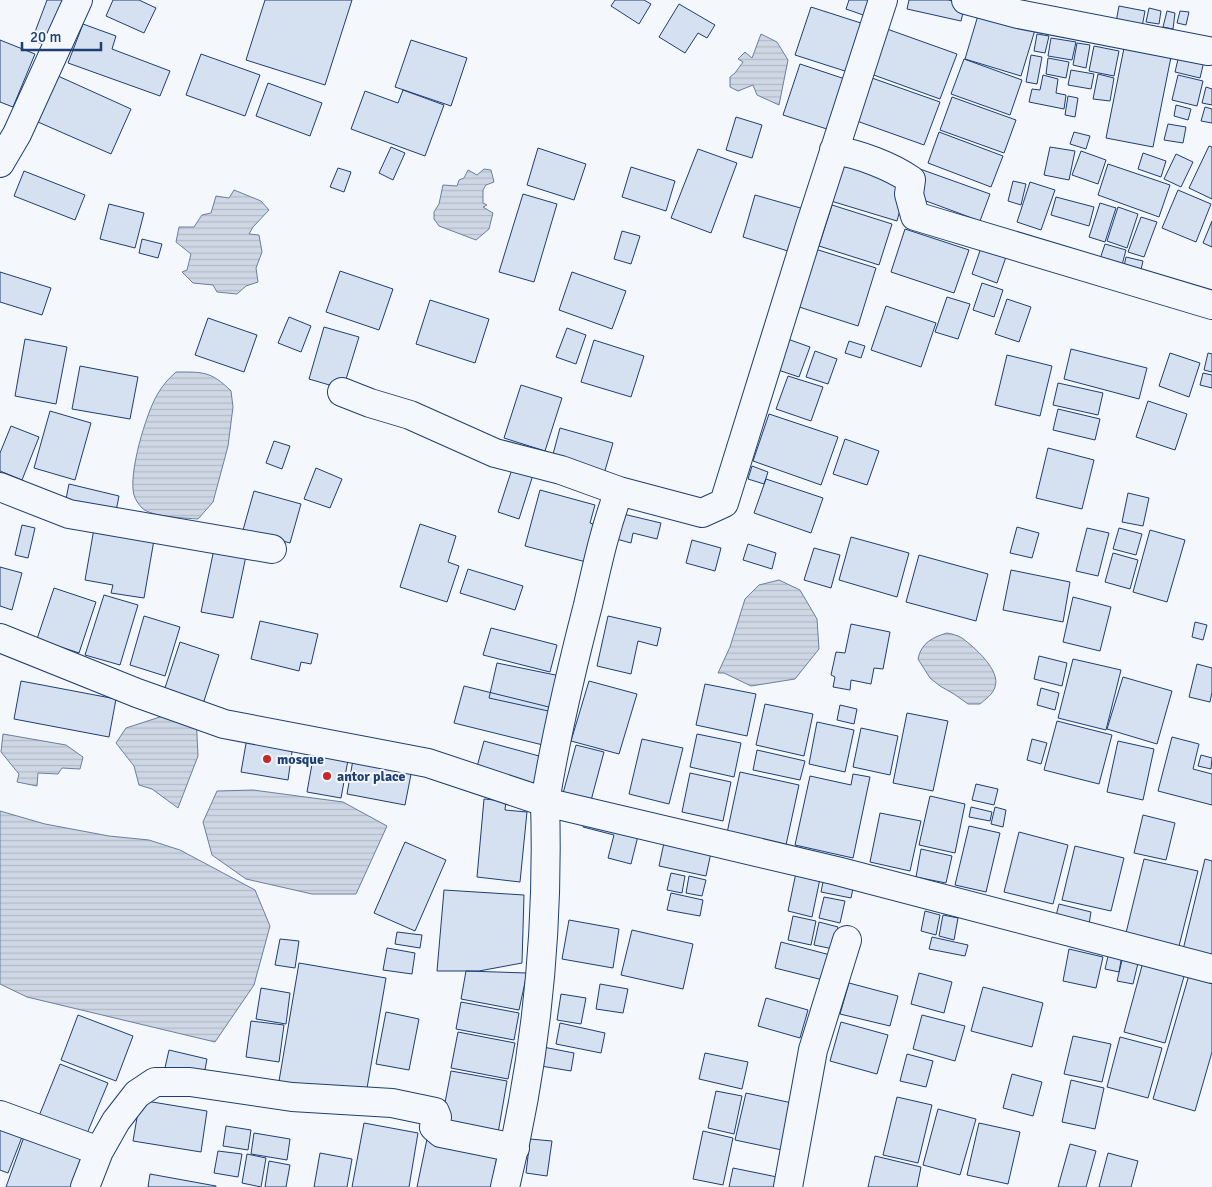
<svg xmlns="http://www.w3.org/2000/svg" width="1212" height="1187" viewBox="0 0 1212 1187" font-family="Signika,sans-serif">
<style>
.water{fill:url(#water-rules);stroke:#687fa3}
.building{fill:#d5e0f0;stroke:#1d3f73}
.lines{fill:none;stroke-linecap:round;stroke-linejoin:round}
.minor-casing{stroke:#1d3f73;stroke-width:30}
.minor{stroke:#f4f7fb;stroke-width:28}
.poi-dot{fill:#c62828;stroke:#f4f7fb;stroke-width:2}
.labels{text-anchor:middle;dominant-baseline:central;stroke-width:4;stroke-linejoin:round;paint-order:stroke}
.poi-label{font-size:14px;font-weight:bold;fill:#1d3f73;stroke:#f4f7fb;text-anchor:start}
</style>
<defs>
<pattern id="water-rules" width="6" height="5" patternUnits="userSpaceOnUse" patternTransform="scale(1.25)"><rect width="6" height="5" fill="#cfd7e4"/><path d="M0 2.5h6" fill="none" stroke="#b1bac7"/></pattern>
</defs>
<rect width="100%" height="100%" fill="#f4f7fb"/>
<path class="water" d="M761,34L777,42L788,60L779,105L757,95L753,85L738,91L730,87V77L735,73L743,62L738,59L745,52L752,58Z
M484,169L491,170L494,182L486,185L483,190V203L487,205L483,207L493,213L489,229L476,240L439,226L434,219V212L439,204L443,185L457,186L459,180L464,178L468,170L477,175Z
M234,190L261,201L269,210L253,227L249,234L259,235L262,252L256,268L258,282L246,286L237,294L217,292L213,285L193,283L182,272L187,270L191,254L176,242L179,227H194L202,215L211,213L216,196L229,198Z
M176,372C203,372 211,371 231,391L233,407L228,446L220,476L213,502L198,519C185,518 151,517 142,508C139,505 135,499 134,495C128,474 146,414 157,395C162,386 168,379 176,372Z
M779,580L800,590L817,619L819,649L795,679L751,686L724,673H718L730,647L745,599L759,585Z
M947,633C952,634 957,635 962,638C974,647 1001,670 995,687C993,694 986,699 980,704H968L954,694L940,686L930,678L918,659C921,643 933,637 947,633Z
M196,714L198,756L178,808L152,789L139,785L134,766L116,743L126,728L166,715Z
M3,734L66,745L83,757L80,769L62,768L58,774L38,773L37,786L17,782L19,774L1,752Z
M253,790L343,802L387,826L356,894H312L246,879L212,855L203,822L217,791Z
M0,811L45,824L109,836L149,840L180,850L255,890L270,926L254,985L215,1042L27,997L0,984Z"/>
<path class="building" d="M47,0H65L47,46L32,40Z
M113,0H139L156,8L144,33L106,16Z
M265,0H352L325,85L246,60Z
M615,0H644L651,4L639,24L611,6Z
M849,0H871L866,16L846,9Z
M909,0H948L965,4L961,21L907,9Z
M679,4L715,25L707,38L698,33L685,53L659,37Z
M1119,6L1145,11L1142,27L1116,22Z
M811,7L864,24L848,72L795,55Z
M1149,8L1161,11L1159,24L1146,22Z
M1167,11L1175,13L1173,29L1163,27Z
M1180,11L1189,12L1186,25L1177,23Z
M979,12L1035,30L1021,76L965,59Z
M83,24L116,36L112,49L170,71L160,96L68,63Z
M887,29L957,54L940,99L871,74Z
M1037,34L1049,36L1045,53L1034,51Z
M1051,38L1076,42L1072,60L1048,56Z
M0,40L35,54L13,107L0,102Z
M411,40L467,58L451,106L395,87Z
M1077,43L1090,45L1086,68L1073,65Z
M1094,46L1119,51L1114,76L1089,71Z
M1124,48L1171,57L1153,147L1106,138Z
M201,54L260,75L245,116L186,95Z
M1031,55L1042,57L1037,84L1026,82Z
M1179,55L1204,61L1200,78L1175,72Z
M1048,58L1069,62L1066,78L1046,74Z
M964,59L1022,80L1010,115L951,94Z
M800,64L848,80L830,130L783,115Z
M1071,70L1094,74L1091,89L1068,85Z
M1098,74L1114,78L1110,101L1093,99Z
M1043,75L1058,79L1056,93L1066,95L1064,109L1029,102L1032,89L1040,90Z
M1178,75L1203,81L1197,106L1172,100Z
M58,76L131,109L111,154L38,122Z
M869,77L940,102L924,145L854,120Z
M268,83L322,103L310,136L256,116Z
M1206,87L1212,89V105L1202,103Z
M403,90L444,105L425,156L351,129L365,91L398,103Z
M1068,96L1078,98L1075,117L1065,115Z
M952,97L1016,120L1004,153L940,130Z
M1176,105L1191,109L1188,120L1174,116Z
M1205,107L1212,109V123L1201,121Z
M736,117L762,125L752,158L726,150Z
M1168,124L1186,127L1183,143L1164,140Z
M939,132L1003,156L991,187L928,163Z
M1074,132L1090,136L1086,149L1070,144Z
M1209,146L1212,147V199L1189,188Z
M391,147L405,153L393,180L379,173Z
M1050,147L1075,151L1069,180L1044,175Z
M538,148L586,164L574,200L527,185Z
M698,149L737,163L711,233L671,218Z
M1081,151L1106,160L1098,184L1072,175Z
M1143,153L1166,161L1161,177L1138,169Z
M1176,154L1193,162L1181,187L1164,179Z
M843,162L908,181L897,221L831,201Z
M1108,164L1170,185L1159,217L1098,195Z
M631,167L675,181L666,211L622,197Z
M338,168L351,172L344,192L330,187Z
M920,169L990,194L980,221L910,195Z
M24,171L85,195L75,220L14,196Z
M1013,181L1026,184L1021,205L1008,201Z
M1030,182L1055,190L1041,230L1017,222Z
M1178,190L1211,204L1196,242L1162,228Z
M523,194L557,204L534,282L499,272Z
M755,195L804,209L791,252L743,237Z
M1056,197L1094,207L1089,226L1051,215Z
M1100,203L1116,208L1105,242L1089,237Z
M109,204L144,213L135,248L100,239Z
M832,205L892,224L879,265L819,246Z
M1118,207L1138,214L1127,248L1107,241Z
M1141,217L1157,222L1144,257L1128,252Z
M1212,221V247L1203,243Z
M905,229L969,250L954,293L891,272Z
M622,231L640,236L631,264L614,259Z
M142,239L162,244L158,258L139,253Z
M1105,244L1126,250L1122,265L1100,259Z
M982,245L1007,254L997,283L972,274Z
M812,248L876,268L858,326L793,305Z
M1126,257L1143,261L1140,274L1123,271Z
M340,271L393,289L379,330L326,312Z
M0,272L51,288L42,315L0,302Z
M572,272L626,291L612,329L559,310Z
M982,283L1003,290L994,317L973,310Z
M947,297L970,304L958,339L935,332Z
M1007,299L1031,307L1019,342L995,334Z
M430,300L489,319L475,363L416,344Z
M886,306L936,323L921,367L871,350Z
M289,317L311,326L301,352L278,343Z
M208,318L257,335L244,372L195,355Z
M324,327L359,337L343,389L309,379Z
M567,328L586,335L576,364L556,357Z
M782,337L810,347L799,377L772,368Z
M25,339L67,347L56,404L15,396Z
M594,340L644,356L631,397L581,382Z
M849,341L865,346L861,358L845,353Z
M1071,349L1147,368L1139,399L1064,379Z
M815,351L837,359L828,384L806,377Z
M1170,353L1200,363L1189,397L1159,386Z
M1208,353L1212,354V372L1204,370Z
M1007,355L1052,366L1040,416L995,405Z
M80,366L138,377L130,419L72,409Z
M1203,373L1212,375V388L1200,385Z
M788,376L823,387L811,421L776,409Z
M1058,383L1103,393L1098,415L1053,405Z
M521,385L562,398L545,451L504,438Z
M1148,401L1187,414L1175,450L1136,437Z
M1058,409L1100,419L1095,440L1053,430Z
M50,411L91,423L75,480L34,468Z
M769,414L838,437L821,485L753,461Z
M11,426L39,437L22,480L0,471V453Z
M560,428L613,443L604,474L552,458Z
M845,439L879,451L867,485L833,474Z
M274,441L290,446L282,469L266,463Z
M1048,448L1094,460L1082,509L1036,498Z
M752,466L768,472L764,484L748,479Z
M316,468L342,479L330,508L304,499Z
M512,469L533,475L519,519L498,512Z
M766,479L823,498L811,533L754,513Z
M69,484L119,496L115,516L65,504Z
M540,490L595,505L590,523L599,526L590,563L525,546Z
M254,491L301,504L290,543L243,530Z
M1128,493L1149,498L1143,526L1122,522Z
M619,513L661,523L657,539L633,533L631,543L613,538Z
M95,523L155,534L144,598L111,593L113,585L85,580Z
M420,524L456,536L448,562L459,566L447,602L400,587Z
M22,525L35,528L28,558L15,555Z
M1017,527L1039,533L1032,558L1010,553Z
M1087,528L1109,533L1098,576L1076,571Z
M1119,528L1142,534L1136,555L1113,549Z
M1150,530L1185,540L1167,602L1133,592Z
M851,537L909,553L897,597L839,580Z
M692,540L721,548L715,571L686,563Z
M748,544L776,553L772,569L743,560Z
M814,548L840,555L831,588L804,580Z
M214,549L246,556L233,618L201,612Z
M1113,553L1138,560L1130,589L1105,582Z
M919,555L988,574L976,621L906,602Z
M0,567L22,573L12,610L0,606Z
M468,569L523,586L515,610L460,593Z
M1011,570L1070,582L1063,622L1003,610Z
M54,588L96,602L79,653L37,639Z
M104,595L138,605L120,665L85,655Z
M1073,597L1111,607L1100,651L1063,642Z
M144,616L180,627L165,676L130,665Z
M608,616L661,628L657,646L638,641L631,674L597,666Z
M260,621L318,634L311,664L301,662L299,671L251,659Z
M1195,622L1207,625L1203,640L1192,637Z
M851,624L890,632L883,669L874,668L871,684L851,680L850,690L833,687L835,677L831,675L836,652L845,653Z
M491,628L557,645L550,672L483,655Z
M180,642L219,655L202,707L163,694Z
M1039,656L1067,663L1062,686L1034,679Z
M1073,659L1121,670L1106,730L1058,718Z
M497,663L570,678L562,714L489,698Z
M1197,664L1212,668V692L1210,702L1189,697Z
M1123,677L1172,691L1157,744L1107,729Z
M21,681L116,699L109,737L14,719Z
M589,681L637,694L619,754L571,741Z
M705,684L756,694L747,736L696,725Z
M464,686L561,710L551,747L454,723Z
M1041,688L1059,693L1055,710L1037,705Z
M765,704L813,714L804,756L756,745Z
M840,705L857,709L854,724L837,720Z
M907,713L948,721L933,791L893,783Z
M1057,721L1112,735L1099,784L1044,770Z
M817,722L854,730L845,772L809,764Z
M861,728L898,736L890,775L853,767Z
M697,734L741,743L734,777L690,767Z
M1172,737L1199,744L1193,769L1212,774V805L1158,791Z
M247,738L293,745L288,780L241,772Z
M642,739L683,748L669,804L629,794Z
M1032,739L1047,743L1041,764L1027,760Z
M484,741L550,759L541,792L475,774Z
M1118,741L1154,749L1143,800L1107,792Z
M576,745L604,752L589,808L561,801Z
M757,750L805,761L800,780L753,770Z
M314,753L348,760L341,798L307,792Z
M354,754L413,764L405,805L347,794Z
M1201,755L1212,758L1211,769L1198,766Z
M740,772L799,785L786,845L727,833Z
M690,773L731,782L723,821L682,812Z
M853,774L870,777L853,858L795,845L810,776L851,785Z
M976,784L998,789L994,805L972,800Z
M930,796L965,804L955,853L919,845Z
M484,799L506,801L505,810L527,812L520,882L477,877Z
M971,807L992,812L990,821L969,817Z
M995,807L1006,810L1003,827L991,824Z
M880,813L921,821L910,871L870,862Z
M587,815L640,828L631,864L608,858L614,835L583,827Z
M1143,815L1175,823L1166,860L1134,853Z
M969,826L1000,833L986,892L955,885Z
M1019,832L1068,845L1053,904L1004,892Z
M665,838L712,848L706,876L659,866Z
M405,842L446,860L415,931L374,913Z
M1075,846L1124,858L1111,911L1062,900Z
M921,849L952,856L946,883L916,877Z
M1144,859L1198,871L1178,950L1125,937Z
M1205,859L1212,861V961L1182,954Z
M797,868L821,874L812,917L788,911Z
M825,872L855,879L851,898L821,892Z
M671,873L685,876L682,893L667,890Z
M689,876L706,880L702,896L686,893Z
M444,890L524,895L522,963L479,971H437Z
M671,893L703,900L700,916L667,910Z
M824,897L845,901L840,923L819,918Z
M1059,904L1091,912L1089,924L1056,916Z
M925,911L940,915L936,935L921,931Z
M943,915L958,918L954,940L939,936Z
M793,916L816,921L811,945L788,940Z
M569,920L619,929L613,968L562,959Z
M819,922L838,927L833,949L814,945Z
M632,930L693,944L683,989L621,975Z
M397,932L422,935L420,948L395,944Z
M932,937L968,945L965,956L929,949Z
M280,939L299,941L295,968L275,965Z
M781,942L834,956L827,981L775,968Z
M387,948L415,953L412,974L383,970Z
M1069,949L1103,957L1096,988L1063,981Z
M1109,952L1122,955L1119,972L1105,969Z
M1123,956L1139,959L1133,984L1117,981Z
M1143,962L1185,973L1165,1043L1124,1032Z
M299,963L386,978L366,1094L305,1084L303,1091L278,1087Z
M466,971L527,973L519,1010L461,999Z
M919,973L952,982L944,1013L911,1004Z
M1189,975L1212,982V1052L1195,1111L1153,1099Z
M849,983L898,996L890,1026L840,1014Z
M600,984L628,989L623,1013L596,1009Z
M983,987L1043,1003L1032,1047L971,1031Z
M261,988L290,993L286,1024L256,1019Z
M561,994L586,998L581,1024L557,1020Z
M766,998L808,1010L800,1038L758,1026Z
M461,1002L519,1013L514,1040L456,1029Z
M386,1012L419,1019L409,1070L376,1064Z
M78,1015L133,1036L116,1081L61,1060Z
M922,1015L965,1026L955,1061L913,1049Z
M251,1021L284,1025L279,1062L246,1057Z
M841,1022L888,1035L877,1074L830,1061Z
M560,1023L605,1033L601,1053L556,1044Z
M458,1032L515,1043L508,1079L451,1068Z
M1073,1036L1111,1044L1102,1082L1064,1074Z
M1120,1037L1162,1048L1148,1098L1107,1087Z
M538,1046L574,1053L571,1071L535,1065Z
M169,1050L207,1059L203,1080L164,1072Z
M705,1053L748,1062L742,1089L699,1079Z
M907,1054L933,1061L926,1087L900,1081Z
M60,1064L108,1083L86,1136L39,1116Z
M451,1071L507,1081L497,1139L440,1129Z
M1012,1074L1042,1082L1033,1116L1003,1108Z
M1071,1080L1104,1088L1095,1129L1062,1122Z
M716,1091L742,1096L734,1134L708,1128Z
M746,1093L792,1103L782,1150L735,1140Z
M897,1097L932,1105L918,1163L883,1155Z
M140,1100L207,1111L201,1152L133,1141Z
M938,1109L976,1119L960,1175L923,1165Z
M364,1123L418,1133L409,1187H352Z
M979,1123L1020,1132L1008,1184L967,1175Z
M226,1126L251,1130L248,1150L223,1146Z
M0,1129L22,1137L8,1173L0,1170Z
M703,1131L733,1138L723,1185L693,1179Z
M254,1133L290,1139L287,1160L251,1154Z
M25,1134L87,1157L76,1187H6Z
M427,1139L498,1152L491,1187H417Z
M530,1139L552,1141L547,1176L526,1173Z
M1070,1144L1096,1151L1086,1187H1058Z
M218,1151L242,1154L238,1177L214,1173Z
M320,1153L352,1159L347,1187H314Z
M1108,1153L1138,1161L1131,1187H1099Z
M247,1154L266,1158L261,1187L242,1183Z
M875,1156L921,1167L917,1187H868Z
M269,1161L290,1165L286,1187H265Z
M733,1168L782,1178L781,1187H729Z
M150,1174L216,1186V1187H148Z"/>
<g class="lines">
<g class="minor-casing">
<path id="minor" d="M883,0L810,226L724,503L702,513L619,491C605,528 597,566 588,605C571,671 556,735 545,802L837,871L1212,969
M966,0L1018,14L1208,51
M834,150C859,154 891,166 911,180L909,194L915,216L1212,305
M0,163L17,134L78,0
M342,392L370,403L410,415L495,453L561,470L619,491
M0,487L69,514L272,549
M0,638L137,693L224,724L428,763L545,802C549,932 536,1061 505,1187
M0,1115L99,1151
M85,1187L99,1151L116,1121L137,1094L155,1082H190L292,1097L392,1103L435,1112L437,1117L434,1127L441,1133L515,1148
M788,1187L813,1050L847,940"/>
</g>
<use href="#minor" class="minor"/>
</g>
<g class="poi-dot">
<circle cx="267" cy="759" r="5"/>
<circle cx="327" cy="776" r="5"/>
</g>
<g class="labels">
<g class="poi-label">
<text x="277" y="759">mosque</text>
<text x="337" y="776">antor place</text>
</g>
</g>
<path d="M22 42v8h79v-8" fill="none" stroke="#1d3f73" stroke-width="2.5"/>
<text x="30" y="42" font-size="15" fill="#1d3f73" stroke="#f4f7fb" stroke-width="4" paint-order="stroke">20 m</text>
</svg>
